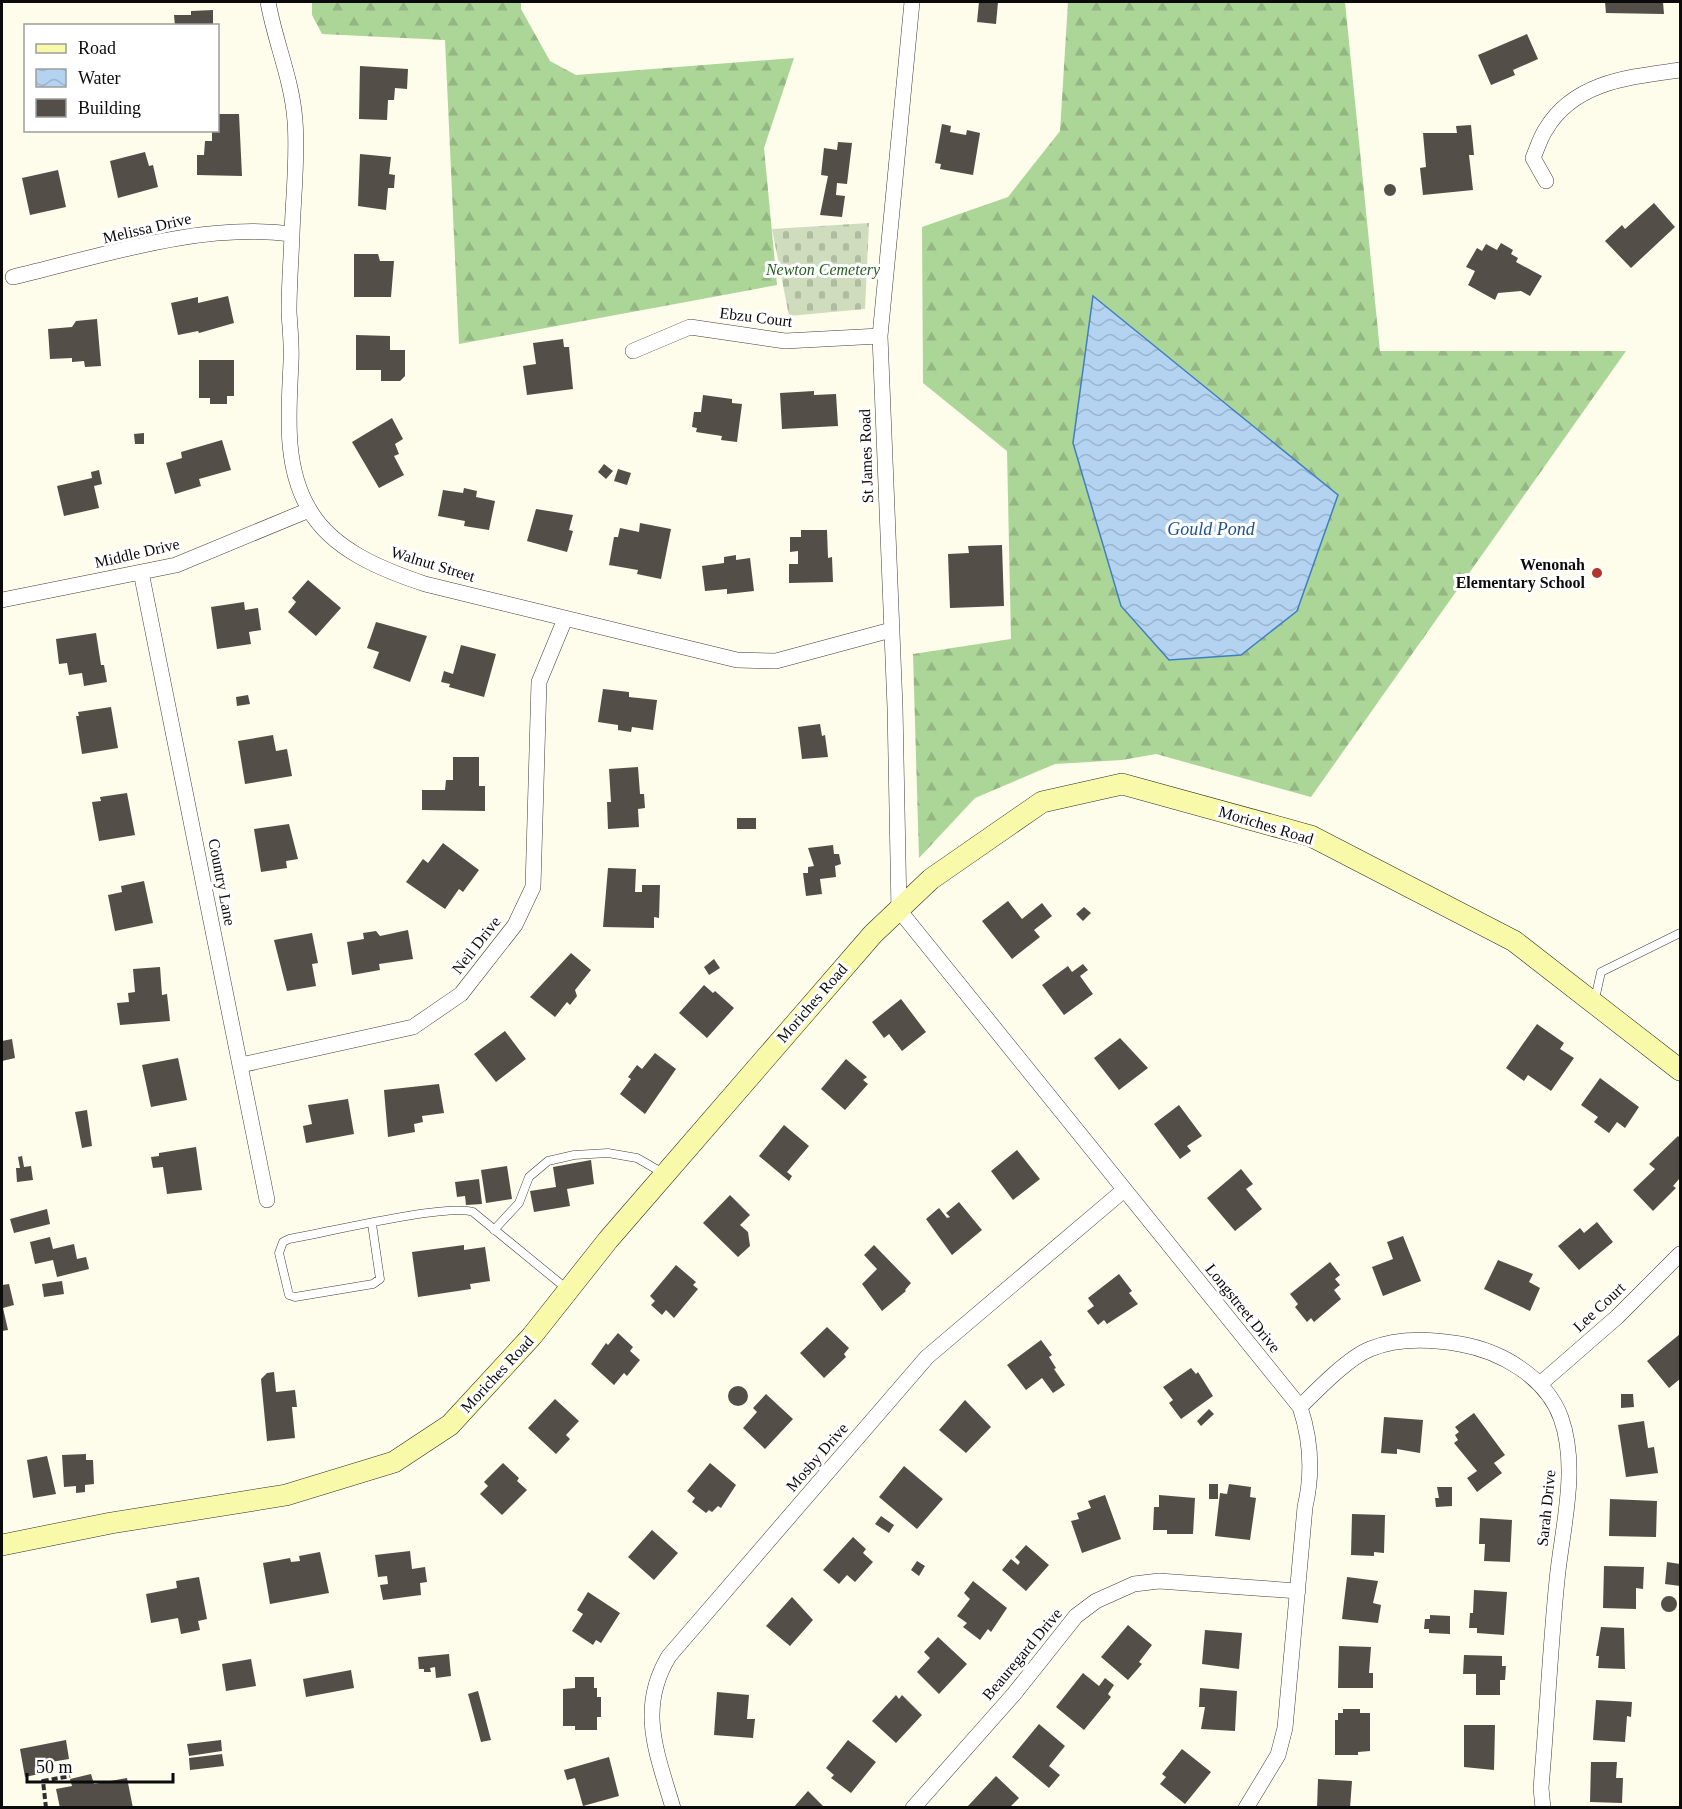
<svg xmlns="http://www.w3.org/2000/svg" width="1682" height="1809" viewBox="0 0 1682 1809" font-family="'Times New Roman',serif">
<style>
.forest{fill:url(#forest-firs)}
.cemetery{fill:url(#cemetery-stones)}
.water{fill:url(#water-waves);stroke:#3f7fc3;stroke-width:1.5}
.building{fill:#534e48}
.lines{fill:none;stroke-linecap:round;stroke-linejoin:round}
.lane-casing{stroke:#3e3e3e;stroke-width:9}
.street-casing{stroke:#3e3e3e;stroke-width:16}
.secondary-casing{stroke:#2d2d2d;stroke-width:22}
.path{stroke:#2d2d2d;stroke-width:4;stroke-dasharray:6 3;stroke-linecap:butt}
.lane{stroke:#fff;stroke-width:8}
.street{stroke:#fff;stroke-width:15}
.secondary{stroke:#f9f9aa;stroke-width:21}
.poi-dot{fill:#b1362d;stroke:#fff;stroke-width:2}
.labels{text-anchor:middle;dominant-baseline:central;stroke-width:6;stroke-linejoin:round;paint-order:stroke}
.street-label{font-size:16px;fill:#0b0b0b;stroke:#fff}
.park-label{font-size:16px;font-style:italic;fill:#265d21;stroke:#fff}
.poi-label{font-size:16px;font-weight:bold;fill:#0b0b0b;stroke:#fff;text-anchor:end}
.water-label{font-size:18px;font-style:italic;fill:#1e5393;stroke:#fff}
</style>
<defs>
<pattern id="forest-firs" width="22" height="20" patternUnits="userSpaceOnUse" patternTransform="scale(1.5)"><rect width="22" height="20" fill="#acd598"/><path d="M5 1l3.5 6h-7zM16 11l3.5 6h-7z" fill="#93b682"/></pattern>
<pattern id="cemetery-stones" width="16" height="16" patternUnits="userSpaceOnUse" patternTransform="scale(1.5)"><rect width="16" height="16" fill="#cfddbe"/><path d="M2 7V4a2 2 0 0 1 4 0v3zM10 15v-3a2 2 0 0 1 4 0v3z" fill="#b0bca2"/></pattern>
<pattern id="water-waves" width="16" height="10" patternUnits="userSpaceOnUse" patternTransform="scale(1.5)"><rect width="16" height="10" fill="#b3d3f1"/><path d="M0 5q4-4 8 0t8 0" fill="none" stroke="#99b4cd"/></pattern>
</defs>
<rect width="100%" height="100%" fill="#fefcea"/>
<path class="forest" d="M312,2H521V9L550,61L576,75L794,58L764,148L777,285L459,344L445,40L322,34L312,15Z
M1068,2H1345L1380,351H1626L1311,797L1156,754L1122,760L1055,764L975,798L919,858L913,654L1011,639L1007,451L923,383L922,227L1008,197L1060,131Z"/>
<path class="cemetery" d="M869,223L865,309L789,316L772,229Z"/>
<path class="water" d="M1093,296L1338,495L1297,611L1241,655L1169,660L1121,606L1073,443Z"/>
<path class="building" d="M979,2H998L996,24L977,22Z
M1605,2H1663L1664,14L1606,13Z
M213,10V26H175L174,15H191V11Z
M1527,34L1538,59L1513,70L1515,75L1491,85L1478,55Z
M360,66L408,69L407,89L395,88L394,100H388L387,120L359,119Z
M218,114H239L242,176L197,175V155H204L205,141H212V130H218Z
M942,124L951,126L950,132L966,135L967,130L980,133L973,175L940,169L941,164L935,163Z
M1471,125L1474,155H1469L1473,190L1423,195L1420,168L1426,167L1423,133H1457L1456,126Z
M838,142L852,143L847,184L837,183L836,195L845,196L842,217L820,215L828,176L821,175L824,148L837,150Z
M145,152L149,166L153,165L158,187L118,198L110,161Z
M360,154L391,157L389,174L395,175L394,188H388L386,210L358,206Z
M58,170L66,207L30,215L22,178Z
M1384 190a6 6 0 1 1 12 0a6 6 0 1 1-12 0Z
M1654,203L1675,227L1631,268L1605,241L1622,225L1625,229Z
M1501,243L1513,250L1511,254L1518,258L1516,262L1542,276L1530,296L1521,291L1498,293L1495,300L1468,285L1475,271L1466,267L1477,248L1482,251L1486,244L1497,250Z
M354,254H378L380,261H394L391,297H354Z
M228,296L234,323L199,333L198,331L178,335L171,303L198,297V303Z
M97,319L101,366L85,367L84,361L72,362V358L50,359L48,329L72,327L76,321Z
M356,335L390,336V350H405V376L400,381H381V370H356Z
M563,339L564,347H569L573,389L527,395L523,366L536,364L533,343Z
M199,360H234V396H227V404H210V398H199Z
M814,391V395L836,394L838,426L782,429L780,393Z
M703,395L732,399V403L742,404L737,442L721,440L722,436L696,432L697,428L692,427L694,412H701Z
M392,418L403,439L395,444L399,454L394,456L404,475L379,488L352,442Z
M144,433V444H135L134,434Z
M222,440L231,470L199,479L201,486L175,494L166,463L182,458L181,452Z
M604,464L613,471L606,479L598,472Z
M618,469L631,473L627,485L614,481Z
M99,470L102,484L94,486L99,508L64,516L57,486L92,478L91,472Z
M464,488L477,491L476,497L495,501L489,530L464,526L465,521L438,516L443,490L463,493Z
M536,509L573,515L569,530L573,531L567,552L527,541Z
M640,523L671,529L661,579L637,574L638,570L609,565L614,537H618L620,528L639,532Z
M801,530H827L828,558L832,557L833,582L789,583V564H798V551L790,552V537H801Z
M1002,545L1004,606L950,608L948,554L969,553L968,546Z
M736,555V560L750,558L754,591L727,594V589L705,591L702,566L724,563V557Z
M308,580L341,608L316,636L288,612L296,602L292,598Z
M244,602L245,610L258,608L261,630L249,632L251,644L217,649L211,607Z
M376,622L427,636L410,682L373,668L379,652L367,648Z
M96,633L101,665H104L107,682L84,686L82,673L69,675L67,663L59,664L56,639Z
M461,645L496,654L484,697L449,687L450,684L441,682L444,671L453,674Z
M603,689L629,692V697L657,700L653,730L632,727L631,732L618,730V725L598,722Z
M248,695L250,704L237,706L236,697Z
M111,707L118,748L82,754L76,716H79L78,712Z
M820,724L822,736L825,735L828,757L802,759L798,727Z
M273,735L276,751L287,749L292,776L245,784L238,741Z
M453,757H479V786H485V811L422,810V790H445L446,780H453Z
M638,767L640,794H644L645,808L638,809L639,827L608,829L607,802H611L609,769Z
M127,793L135,835L99,841L92,802L101,801L100,797Z
M737,818H756V829H737Z
M289,824L298,859L286,861L287,868L261,872L254,829Z
M443,843L479,870L463,892L459,889L445,909L406,882L423,859L428,863Z
M833,845L834,854H839L841,864L835,866L836,877L820,879L822,894L806,896L803,873H808V867L814,866L808,848Z
M608,868L636,869L635,892H642V885H660L659,918L654,917V928L603,927Z
M144,881L153,923L115,931L108,895L122,892L121,886Z
M1008,901L1022,919L1042,903L1052,916L1034,930L1040,937L1012,959L982,921Z
M1084,907L1091,913L1083,921L1076,914Z
M408,930L413,959L379,964L380,970L352,975L347,942L364,939L363,933L376,931L380,936Z
M312,933L318,963L312,964L316,986L287,991L274,940Z
M571,953L591,970L575,990L577,996L570,1005L567,1002L555,1017L530,997Z
M714,959L720,968L709,975L704,967Z
M1083,964L1088,970L1080,976L1093,994L1064,1015L1042,985L1068,966L1072,972Z
M160,967L162,995L167,994L170,1021L120,1025L117,1003L129,1002L128,993L135,992L133,969Z
M704,985L713,993L715,991L734,1008L707,1038L679,1013Z
M901,999L926,1032L902,1051L889,1034L884,1038L872,1022Z
M1537,1024L1564,1043L1560,1049L1574,1058L1551,1091L1528,1075L1524,1081L1506,1068Z
M505,1031L526,1059L496,1082L474,1054Z
M1120,1038L1148,1068L1119,1090L1094,1058Z
M12,1039L15,1058L2,1061V1041Z
M655,1053L676,1069L645,1114L620,1094L631,1079L628,1077L637,1065L642,1069Z
M178,1058L187,1100L151,1107L142,1065Z
M846,1059L867,1077L863,1080L868,1084L845,1110L821,1089Z
M1600,1078L1639,1107L1625,1128L1617,1122L1609,1133L1594,1122L1598,1117L1581,1105Z
M439,1084L444,1113L422,1116L423,1122L414,1124L415,1132L388,1137L384,1090Z
M348,1099L354,1134L306,1143L303,1126L312,1124L308,1105Z
M1179,1105L1202,1136L1187,1146L1191,1151L1180,1159L1154,1124Z
M87,1110L92,1146L82,1148L75,1112Z
M784,1125L809,1146L787,1172L792,1176L789,1181L759,1156Z
M1678,1136L1680,1138V1178L1673,1186L1676,1188L1653,1211L1633,1190L1655,1169L1649,1164Z
M196,1147L202,1190L167,1194L163,1167L153,1168L151,1157L159,1156V1153Z
M1017,1150L1040,1179L1013,1200L991,1171Z
M22,1156L24,1167L31,1166L33,1180L17,1182L16,1168H20L18,1157Z
M591,1160L594,1184L567,1189L570,1206L534,1212L530,1191L556,1187L553,1167Z
M507,1166L512,1199L486,1203L481,1170Z
M1241,1169L1253,1184L1246,1189L1262,1209L1235,1231L1207,1198Z
M479,1179L482,1204L466,1205L465,1196L457,1197L455,1182Z
M730,1195L750,1215L740,1225L748,1232L750,1246L738,1257L703,1223Z
M959,1202L982,1230L952,1255L926,1219L939,1208L947,1218L950,1217L946,1213Z
M47,1209L50,1224L14,1233L10,1219Z
M1597,1222L1613,1242L1579,1270L1558,1246L1580,1228L1584,1233Z
M1403,1236L1421,1281L1383,1296L1372,1267L1393,1259L1387,1242Z
M50,1237L53,1249L74,1244L77,1259L86,1257L89,1269L57,1277L53,1260L35,1264L30,1242Z
M464,1245V1250L485,1247L490,1281L470,1284L471,1289L418,1297L412,1252Z
M874,1245L911,1283L905,1290L906,1291L882,1311L862,1284L877,1269L864,1255Z
M1498,1260L1533,1274L1529,1282L1540,1288L1530,1311L1484,1289Z
M1330,1262L1340,1275L1335,1279L1340,1285L1334,1290L1341,1299L1314,1322L1311,1318L1307,1322L1295,1307L1298,1304L1290,1294Z
M676,1265L696,1282L693,1285L698,1289L674,1318L666,1310L662,1315L651,1305L655,1301L650,1296Z
M1119,1274L1132,1291L1129,1293L1138,1304L1107,1324L1104,1320L1098,1325L1087,1311L1094,1306L1088,1298Z
M62,1281L64,1294L44,1297L42,1284Z
M9,1284L14,1305L3,1308L8,1330L2,1331V1285Z
M827,1327L849,1348L844,1354L846,1357L824,1378L800,1353Z
M618,1333L633,1347L630,1351L640,1360L627,1376L624,1373L614,1385L591,1364L606,1343L608,1345Z
M1680,1334V1379L1669,1388L1647,1361Z
M1041,1340L1052,1355L1049,1357L1056,1368L1054,1369L1065,1385L1053,1393L1042,1378L1026,1390L1007,1365Z
M1191,1368L1196,1374L1198,1372L1213,1396L1181,1419L1169,1403L1173,1400L1163,1387Z
M274,1372L276,1392L295,1390L297,1407H292L295,1438L267,1441L261,1379L267,1373Z
M728 1396a10 10 0 1 1 20 0a10 10 0 1 1-20 0Z
M766,1394L793,1419L765,1449L743,1428L757,1412L753,1408Z
M1621,1394H1633L1634,1407L1621,1408Z
M555,1399L579,1421L566,1435L570,1439L556,1454L528,1428Z
M965,1400L991,1427L966,1453L939,1430Z
M1209,1409L1214,1414L1201,1426L1197,1421Z
M1474,1413L1505,1455L1494,1463L1502,1473L1477,1492L1467,1478L1477,1471L1454,1443L1458,1440L1455,1435L1459,1432L1455,1427Z
M1384,1417L1423,1420L1420,1453L1397,1449V1454L1381,1453Z
M1644,1421L1648,1448L1654,1447L1658,1473L1626,1477L1618,1425Z
M86,1454V1460H93L94,1484L85,1485V1492L76,1493V1486L64,1487L62,1455Z
M47,1456L56,1494L33,1498L27,1460Z
M503,1463L519,1478L517,1481L527,1490L502,1515L480,1494L488,1486L484,1482Z
M710,1463L736,1485L721,1508L718,1506L712,1512L709,1510L706,1513L692,1502L695,1498L687,1491Z
M904,1466L943,1499L917,1529L879,1497Z
M1209,1484H1218V1499H1209Z
M1229,1484L1251,1487L1250,1497L1256,1498L1250,1540L1215,1536L1220,1493L1227,1494Z
M1437,1487H1452V1506L1436,1507L1435,1498H1439Z
M1105,1495L1121,1539L1082,1553L1071,1521L1079,1519L1077,1513L1091,1508L1088,1501Z
M1159,1495L1195,1498L1193,1534H1167V1530H1153L1154,1507H1159Z
M1610,1499L1657,1501L1656,1537L1609,1536Z
M1352,1514L1385,1515L1384,1553L1374,1552V1556L1351,1555Z
M881,1516L894,1525L889,1533L875,1524Z
M1480,1518L1512,1520L1510,1562L1484,1561L1485,1544H1479Z
M652,1530L678,1553L654,1580L628,1557Z
M853,1537L866,1549L863,1553L873,1562L855,1582L847,1575L839,1584L823,1570Z
M1026,1545L1049,1565L1026,1591L1002,1570L1011,1559L1018,1565L1020,1562L1015,1557Z
M410,1551L412,1569L425,1567L427,1582L420,1583L421,1595L383,1600L380,1585L388,1584L387,1576L378,1577L375,1555Z
M320,1552L329,1593L270,1604L263,1563L290,1558L291,1562L300,1561L299,1556Z
M917,1561L925,1566L919,1576L911,1570Z
M1667,1562L1680,1564V1586L1665,1584Z
M1604,1566L1644,1567L1643,1589L1636,1588V1609L1603,1608Z
M199,1577L207,1619L198,1621L200,1630L181,1634L178,1618L151,1623L146,1594L177,1588L176,1581Z
M1347,1577L1378,1581L1373,1603L1381,1605L1378,1623L1342,1619Z
M973,1581L1007,1608L991,1632L988,1629L980,1640L963,1627L967,1623L957,1616L970,1599L964,1593Z
M1474,1590L1507,1592L1504,1635L1477,1633V1628H1469L1470,1613H1473Z
M588,1592L620,1613L601,1643L596,1640L593,1645L572,1631L583,1614L577,1610Z
M1661 1604a8 8 0 1 1 16 0a8 8 0 1 1-16 0Z
M792,1597L813,1620L790,1646L766,1626Z
M1430,1615L1450,1616V1634L1429,1633V1629H1424L1425,1619H1430Z
M1128,1625L1152,1645L1139,1662L1142,1664L1128,1680L1101,1657Z
M1601,1627L1624,1628L1625,1669L1598,1668L1599,1656H1596Z
M1205,1630L1242,1633L1239,1669L1202,1664Z
M938,1637L967,1664L939,1694L917,1672L930,1658L924,1652Z
M1339,1646L1371,1647L1369,1673H1373V1688H1338Z
M449,1654L451,1676L436,1678L435,1667L430,1668L431,1672H424V1669H419L418,1657Z
M1464,1655L1502,1656V1666H1506L1505,1680H1500V1695H1476V1674H1463Z
M251,1659L256,1686L226,1691L222,1664Z
M351,1670L354,1688L306,1697L303,1679Z
M1083,1673L1099,1686L1105,1678L1114,1685L1108,1694L1111,1697L1084,1730L1056,1707Z
M575,1677H594V1688H597V1697H601V1717H597V1730H575V1726H563V1689L575,1688Z
M1200,1688L1237,1691L1235,1731L1201,1729L1205,1707H1199Z
M478,1691L491,1740L481,1742L468,1694Z
M717,1692L749,1695L747,1719H755L753,1738L714,1735Z
M896,1695L899,1699L902,1695L922,1715L896,1743L872,1721Z
M1596,1700L1632,1702L1631,1717L1627,1716L1625,1742L1593,1740Z
M1343,1709H1360V1713H1370V1751L1358,1752V1755H1335V1720H1338V1713H1343Z
M1039,1724L1065,1746L1049,1766L1060,1775L1049,1788L1012,1757Z
M1464,1725H1495L1494,1770L1464,1767Z
M66,1740L69,1759L51,1762L53,1771L25,1777L20,1749Z
M221,1740L222,1751L189,1756L187,1744Z
M848,1740L876,1762L851,1793L831,1778L834,1775L826,1768Z
M1182,1749L1211,1772L1185,1804L1160,1784L1166,1777L1162,1774Z
M222,1754L224,1766L190,1770L189,1758Z
M609,1757L619,1796L583,1806L575,1778L567,1780L564,1770Z
M1591,1762H1617L1616,1778H1623L1622,1803L1590,1802Z
M91,1774L94,1784L127,1778L133,1808H60L56,1789L72,1786L70,1779Z
M996,1776L1019,1798L1009,1808H969L968,1806Z
M1318,1779L1352,1781L1350,1808H1317Z
M808,1791L825,1808H793Z"/>
<g class="lines">
<g class="lane-casing">
<path id="lane" d="M1595,999L1601,972L1680,933
M372,1224L380,1279L373,1284L295,1297L289,1295L279,1253L283,1242L289,1239C324,1233 447,1203 473,1212L567,1289
M494,1230L519,1203L529,1177L548,1161L574,1155L608,1153L637,1158L663,1173"/>
</g>
<g class="street-casing">
<path id="street" d="M268,2C275,42 292,79 295,121C298,158 293,198 292,235C291,261 289,286 289,312C290,329 292,346 291,362C289,410 283,465 309,509C332,550 383,570 425,584L737,660L776,661L891,630
M912,2L880,336L895,707L899,910L1300,1407C1311,1440 1313,1473 1305,1507L1285,1728L1278,1755L1246,1808
M1546,181L1533,158C1537,149 1540,138 1546,129C1575,81 1631,77 1680,70
M13,277C102,256 200,222 292,234
M633,351L690,327L785,341L880,336
M141,572L267,1200
M2,600L176,565L309,510
M241,1065L413,1027L461,994L515,925L533,887L539,682L565,619
M1540,1384L1617,1317L1680,1254
M1300,1407C1317,1390 1348,1358 1370,1349C1397,1338 1431,1339 1460,1344C1501,1351 1546,1377 1561,1418C1579,1469 1562,1528 1557,1580C1550,1649 1547,1719 1541,1788L1543,1808
M673,1808C657,1753 637,1709 669,1656L927,1357L1124,1190
M913,1808L1014,1694L1076,1616L1096,1601L1134,1584L1159,1581L1298,1591"/>
</g>
<g class="secondary-casing">
<path id="secondary" d="M2,1545L111,1523L286,1495L394,1462L450,1425L532,1336L608,1240L873,934L931,879L1042,802L1122,784L1311,836L1514,941L1680,1070"/>
</g>
<path class="path" d="M46,1808L43,1781L70,1776"/>
<use href="#lane" class="lane"/>
<use href="#street" class="street"/>
<use href="#secondary" class="secondary"/>
</g>
<circle class="poi-dot" cx="1597" cy="573" r="6"/>
<g class="labels">
<g class="street-label">
<text transform="translate(147 228) rotate(-13)">Melissa Drive</text>
<text transform="translate(756 317) rotate(7)">Ebzu Court</text>
<text transform="translate(866 456) rotate(-92)">St James Road</text>
<text transform="translate(137 553) rotate(-13)">Middle Drive</text>
<text transform="translate(433 564) rotate(17)">Walnut Street</text>
<text transform="translate(1266 825) rotate(17)">Moriches Road</text>
<text transform="translate(222 882) rotate(79)">Country Lane</text>
<text transform="translate(476 945) rotate(-52)">Neil Drive</text>
<text transform="translate(812 1003) rotate(-49)">Moriches Road</text>
<text transform="translate(1599 1307) rotate(-43)">Lee Court</text>
<text transform="translate(1243 1308) rotate(51)">Longstreet Drive</text>
<text transform="translate(497 1374) rotate(-47)">Moriches Road</text>
<text transform="translate(817 1457) rotate(-49)">Mosby Drive</text>
<text transform="translate(1546 1508) rotate(-84)">Sarah Drive</text>
<text transform="translate(1022 1654) rotate(-50)">Beauregard Drive</text>
</g>
<g class="park-label">
<text x="823" y="269">Newton Cemetery</text>
</g>
<g class="poi-label">
<text x="1585" y="564">Wenonah<tspan x="1585" dy="18">Elementary School</tspan></text>
</g>
<g class="water-label">
<text x="1211" y="529">Gould Pond</text>
</g>
</g>
<rect width="1682" height="1809" fill="none" stroke="#0b0b0b" stroke-width="6"/>
<rect x="24" y="24" width="195" height="108" fill="#ffffff" stroke="#9d9d9d" stroke-width="1.5"/>
<rect x="36" y="44" width="30" height="9" fill="#f9f9aa" stroke="#9d9d9d" stroke-width="1.5"/>
<text x="78" y="54" font-size="18" fill="#0b0b0b">Road</text>
<rect x="36" y="69" width="30" height="18" fill="url(#water-waves)" stroke="#9d9d9d" stroke-width="1.5"/>
<text x="78" y="84" font-size="18" fill="#0b0b0b">Water</text>
<rect x="36" y="99" width="30" height="18" fill="#534e48" stroke="#9d9d9d" stroke-width="1.5"/>
<text x="78" y="114" font-size="18" fill="#0b0b0b">Building</text>
<path d="M27 1773v9h146v-9" fill="none" stroke="#0b0b0b" stroke-width="3"/>
<text x="36" y="1773" font-size="18" fill="#0b0b0b" stroke="#ffffff" stroke-width="4.5" paint-order="stroke">50 m</text>
</svg>
